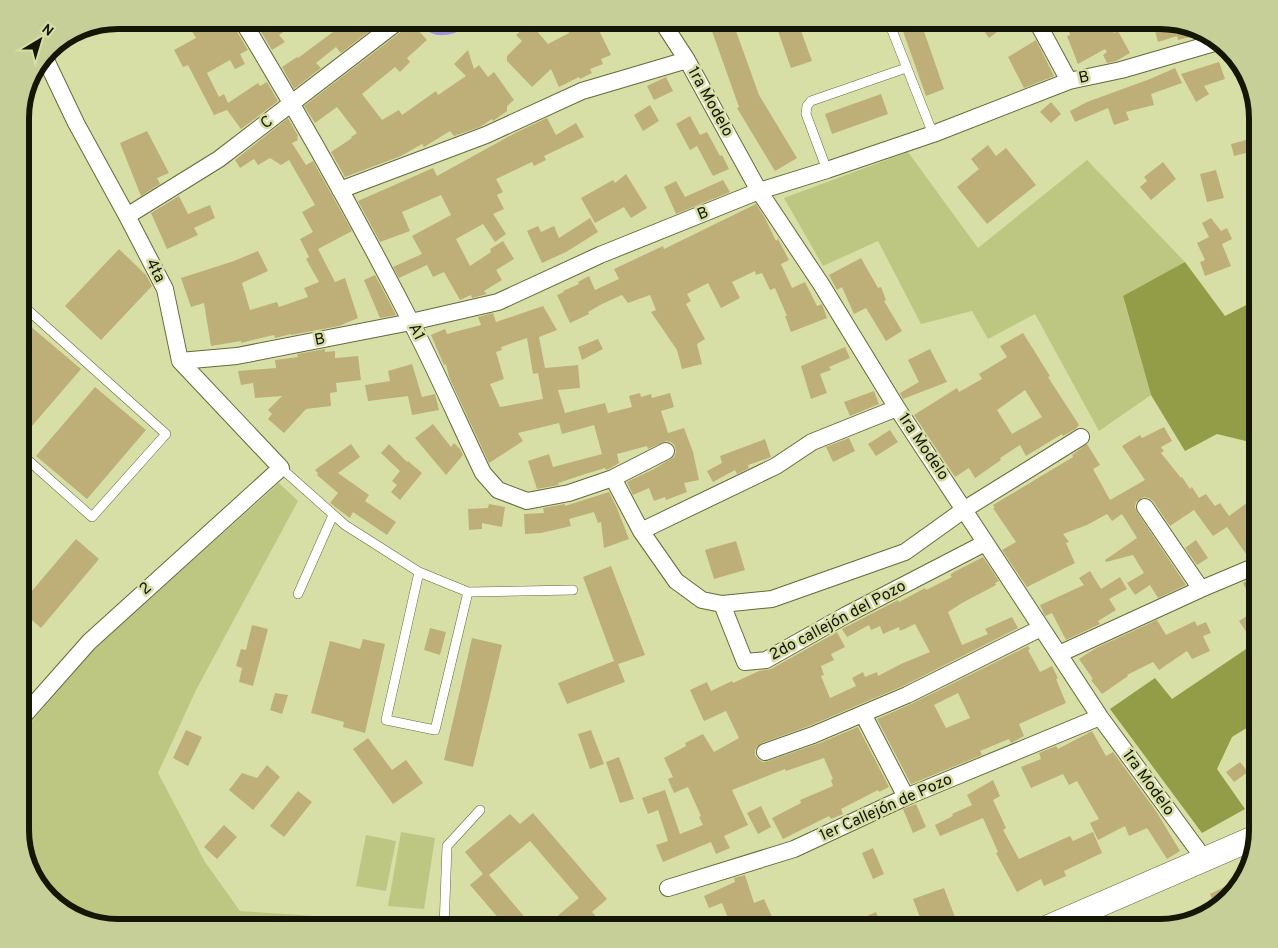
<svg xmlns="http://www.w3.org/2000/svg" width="1278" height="948" viewBox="0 0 1278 948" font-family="Overpass,sans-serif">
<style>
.green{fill:#bec782}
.forest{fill:#939c46}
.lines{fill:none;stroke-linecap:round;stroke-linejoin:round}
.stream{stroke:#a794e1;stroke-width:4.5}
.building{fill:#beaf79;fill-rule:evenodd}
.service-casing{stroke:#656b37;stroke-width:10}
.minor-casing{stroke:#656b37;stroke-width:18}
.secondary-casing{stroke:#656b37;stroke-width:25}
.service{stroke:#fff;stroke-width:9}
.minor{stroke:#fff;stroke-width:16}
.secondary{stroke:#fff;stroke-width:24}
.labels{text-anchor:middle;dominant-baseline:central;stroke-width:5;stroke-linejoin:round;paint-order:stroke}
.street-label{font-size:16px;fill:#151703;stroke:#d7dfa6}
.rim{fill:none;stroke:#151703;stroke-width:6}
</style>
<rect width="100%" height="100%" fill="#d7dfa6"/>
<path class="green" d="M908,152L978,248L1087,160L1185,262L1123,297L1151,395L1099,431L1035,314L988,339L972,311L921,324L878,241L823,266L784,198Z
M279,483L298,501L196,690L158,773L205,862L240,911L425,923V928H118L58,908L30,874L20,836V735L95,648Z
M401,832L435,838L424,909L388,906Z
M366,835L396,841L386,891L356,886Z"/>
<path class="forest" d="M1185,262L1225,316L1258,299V444L1217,434L1185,451L1151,395L1123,296Z
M1258,641V721L1232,737L1217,769L1245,809L1202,833L1110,709L1155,678L1172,699Z"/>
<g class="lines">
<path class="stream" d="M420,20C423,23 428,29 432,31C445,37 463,28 473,20"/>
</g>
<path class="building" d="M185,20H232L233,25L248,50L240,54L245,64L235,69L230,60L207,73L219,97L224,94L228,103L258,83L260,86L267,82L278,101L241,129L227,110L214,115L188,65L183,67L174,50L196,38Z
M254,20H300L279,35L285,42L272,50Z
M349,20H384L341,53L336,47L316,63L321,68L294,89L282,67L297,57L298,58Z
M571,20H588L590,24L595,22L611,55L601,59L603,64L590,69L592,73L580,79L579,77L559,87L551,69L532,87L507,61V56L522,41L516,35L530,23L548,44L569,33L565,23Z
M708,20H732L759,95L797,158L775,171L737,108L739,107Z
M774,20H797L812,61L791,68Z
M899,20H920L944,89L926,96Z
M976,20H1013L989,38Z
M1066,20H1081L1083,26L1096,20H1108L1114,33L1118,31L1130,53L1116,61L1107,63L1103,55L1107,52L1105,49L1078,64L1067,36L1070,35Z
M1152,20H1160L1202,34L1178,40L1177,36L1158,42Z
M410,21L427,40L407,58L410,62L400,72L395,67L362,94L382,120L399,110L402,115L436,91L438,95L466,76L454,64L468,50L474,69L479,65L488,77L494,72L514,100L507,106V111L493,121L492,119L480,127L454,136L450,131L424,147L422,144L401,156L345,177L331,152L352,138L351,137L357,133L337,107L315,123L304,106L406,28Z
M1036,40L1054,76L1024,88L1008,57Z
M1219,62L1225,79L1204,86L1209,94L1196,102L1181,74Z
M1175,68L1182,83L1151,94L1154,105L1126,112L1129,120L1114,125L1108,108L1075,122L1070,111L1087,102L1150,79Z
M666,77L673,91L654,100L647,86Z
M881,94L888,114L832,134L825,114Z
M1051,102L1061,114L1051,123L1040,112Z
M650,105L659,121L643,131L634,115Z
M690,116L700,135L707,132L720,156L722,155L729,169L713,176L697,146L690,150L676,124Z
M288,118L298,136L297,137L298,140L292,143L306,165L313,161L352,231L318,249L335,282L345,278L358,318L339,326L291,335V334L275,338L274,335L241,343V341L211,346L204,303L191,307L181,278L234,261L258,251L268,271L242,283L250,310L277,302L279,307L308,297L304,288L319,282L306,259L309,257L300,239L313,232L302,212L315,205L289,160L281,165L270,158L258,165L254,159L240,168L235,160Z
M547,118L556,135L576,123L584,137L544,156L546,160L534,166L532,162L496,179L503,192L497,195L504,209L493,214L506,234L495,242L483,224L456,239L470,266L491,252L490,249L503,241L514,259L496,270L502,280L484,291L487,294L472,298L471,295L460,300L444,272L433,277L427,265L399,278L393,267L422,254L412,236L451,215L441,195L402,212L410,231L380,242L358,201L433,168L437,176L517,132Z
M147,131L169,173L157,178L160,184L141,196L120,143Z
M1258,137V150L1234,156L1231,144Z
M988,145L996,156L1006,148L1036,185L987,224L957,187L979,169L971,159Z
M1163,162L1176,179L1151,200L1140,187L1147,181L1144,177Z
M1216,170L1224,198L1207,202L1200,174Z
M626,174L647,208L631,218L624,207L595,223L581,198L613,180L615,183Z
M723,180L730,192L676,214L664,187L676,181L685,197Z
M179,196L188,214L210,205L215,218L194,228L198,235L167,249L151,213Z
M756,204L765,218L776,241L778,239L789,260L781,264L792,288L805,282L817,306L822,304L827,318L791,332L785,316H787L775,288L770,290L762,273L756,275L755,271L732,282L740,298L721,308L708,283L687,294L691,301L686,304L705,339L697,344L702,364L682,369L677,350L651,312L656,310L650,295L628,303L622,295L602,304L588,312L589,314L570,323L557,295L564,292L563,291L579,284L578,282L589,276L595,290L619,279L614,269L663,246L664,249Z
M590,218L598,232L566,252L542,263L527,231L538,226L541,232L554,226L559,238Z
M1211,218L1221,231L1227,228L1232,239L1222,244L1231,266L1205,276L1200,262L1205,260L1197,243L1209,237L1202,223Z
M119,249L146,275L152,286L101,340L65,306Z
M861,258L878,288L881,287L886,300L884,301L902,331L886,341L866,308L854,314L842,287L837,290L829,275Z
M375,275L382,288L396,315L380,318L364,280Z
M543,306L557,330L539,337L545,368L578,365L580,388L558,390L565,413L605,403L608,413L632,407L629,396L640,393L641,397L651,394L652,398L670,393L674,407L661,411L668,433L684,428L693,452L699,480L684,483L687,492L666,500L665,497L654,501L649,488L633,495L627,482L654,469L674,457L676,452L675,446L671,442L666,441L648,449L647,446L617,454L619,463L609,469L606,470L605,468L576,477L558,483L559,485L537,489L528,461L549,454L553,467L602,454L594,425L562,434L559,423L518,433L523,441L489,463L449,377L446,364L444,365L431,335L445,329L447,334L481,325L478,317L493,313L496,322ZM527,338L533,374L538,373L543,399L500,407L490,384L504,379L496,352L502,350L501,347Z
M30,326L81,369L20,440V337Z
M1023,333L1050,376L1048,377L1079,425L1077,427V428L1063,436L1062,434L1026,456L1020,445L1000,458L1001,460L975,478L969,468L955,477L914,415L957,388L959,392L982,379L979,374L1007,357L1000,346ZM1025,390L1042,417L1012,434L997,410Z
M598,339L603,349L582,360L578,347Z
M845,347L850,358L829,367L831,370L820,374L827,393L811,399L801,366Z
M325,349V352L335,351V358L358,356L361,380L336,383L337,392L330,393L331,406L306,409L284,433L268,419L272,414L268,410L282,396L255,398L253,383L241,385L238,371L276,368L275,360L298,357L297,354Z
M930,349L947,382L903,399L900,393L919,382L908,360Z
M412,364L422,397L435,394L439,410L412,415L408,396L368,401L365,385L390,381L388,371Z
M95,387L146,430L87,499L36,456Z
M874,391L879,404L850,416L844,402Z
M433,424L451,447L454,443L460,449L463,455L446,475L415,438Z
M1164,427L1172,441L1161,447L1164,451L1161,453L1181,478L1182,477L1190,489L1192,487L1199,498L1206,494L1215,506L1220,503L1229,516L1248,502L1258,515V551L1249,558L1227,527L1213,536L1194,510L1170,526L1153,501L1149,498L1144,497L1136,502L1135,507L1137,512L1186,585L1158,598L1150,585L1135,595L1127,583L1144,573L1133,555L1106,562L1105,560L1137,538L1122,514L1112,521L1107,514L1087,525L1063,534L1069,542L1066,543L1075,563L1027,587L1002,550L1016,542L993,508H995L993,505L1073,457L1072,455L1087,444L1100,465L1093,469L1110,500L1145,480L1122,446L1140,435L1142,438Z
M890,430L898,442L876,456L868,444Z
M849,438L855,451L833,462L826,447Z
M765,439L771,457L748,465L749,468L737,474L735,470L713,482L707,471L722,463L720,456Z
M351,444L360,457L338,473L369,495L365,501L396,522L387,535L353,512L350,518L330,503L338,493L317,475L318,473L315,470Z
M389,444L407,462L408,461L422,473L400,500L391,492L397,485L392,481L400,471L381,453Z
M609,492L617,508L629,539L604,548L601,522L598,523L594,512L569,519L571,526L541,533L525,534L524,514L544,513L543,508L565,504V506Z
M489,504L505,507L502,527L482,523V529L469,530L468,509L488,508Z
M76,539L99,559L41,628L20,610V605Z
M1196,540L1208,558L1197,565L1185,548Z
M736,541L745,570L714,579L705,550Z
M983,557L999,581L995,583L996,585L962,603L948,612L962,645L988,634L985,629L1012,617L1018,628L903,686L809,726L762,743L755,750V755L758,759L763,762L768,761L817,744L858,727L889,787L879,792L878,790L841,809L843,814L831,819L829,816L783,839L772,818L801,803L800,800L833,786L831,780L833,779L824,758L786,771L785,769L732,790L748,825L724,836L730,848L716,854L711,842L663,862L656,845L668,841L658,810L648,814L642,798L665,790L680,834L703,825L699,817L701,816L688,787L674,793L668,779L673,777L664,758L686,746L685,743L703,734L714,752L739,738L726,711L704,721L690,690L707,682L711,691L732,681L733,683L759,671L771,669L837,632L845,647L831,654L834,660L821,666L824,675L821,676L830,698L856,686L852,678L863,672L865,677L877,672L878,676L901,664L930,652L915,624L900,631L899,627L883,634L880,626L871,630L869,625L847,637L842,629L898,600L899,602L925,588L926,590L952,577L950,575L954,572Z
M611,566L645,655L618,664L625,682L567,704L558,683L614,661L583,577Z
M1090,571L1101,589L1120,577L1127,589L1109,599L1116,610L1098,621L1100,624L1066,640L1052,613L1045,616L1040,605L1084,585L1079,578Z
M1254,578L1258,585V590L1249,595L1243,583Z
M1258,609V626L1247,633L1239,621Z
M1157,620L1166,635L1195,621L1197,626L1206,622L1211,633L1203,636L1210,651L1192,659L1187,651L1159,670L1153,662L1127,675L1128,676L1102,694L1091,680L1093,679L1079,659L1096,648Z
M252,625L268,629L253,686L239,682L242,668L236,666L241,649L246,650Z
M430,628L446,632L440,655L424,650Z
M472,638L502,645L473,767L444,760Z
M363,639L385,644L365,733L343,727L344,722L311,713L330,641L360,649Z
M1028,646L1030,649L1028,650L1040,672L1052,666L1058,678L1056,679L1066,703L1019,724L1024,736L1011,743L1009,739L980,751L982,755L911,784L877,719L911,704ZM958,693L970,718L946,728L934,705Z
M275,693L288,695L282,714L270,710Z
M186,730L202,737L188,766L173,758Z
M591,730L604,764L590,769L578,734Z
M1092,731L1106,756L1113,752L1156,811L1180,851L1167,859L1147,828L1129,836L1125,826L1098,840L1090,823L1099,819L1077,781L1069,785L1063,774L1031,788L1021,767L1041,759L1039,753L1056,746L1058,749Z
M368,738L392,770L406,760L423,783L393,804L353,749Z
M619,757L634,799L620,803L606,762Z
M1240,762L1248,772L1234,782L1226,772Z
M267,765L280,777L253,810L229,790L242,773L257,778Z
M993,780L1000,796L993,800L1006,828L1003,830L1019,859L1070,836L1073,841L1093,832L1102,853L1064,871L1066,876L1044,886L1041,879L1017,892L996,853L998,852L983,818L940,836L935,825L953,816L952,814L972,805L967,795Z
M298,791L312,802L284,837L270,826Z
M916,804L926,827L913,833L903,809Z
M761,806L771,827L758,834L747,813Z
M533,813L607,899L592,912L606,928H543L579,898L530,841L489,875L534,928H507L470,885L483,874L465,852L510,814L520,824Z
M224,825L237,837L217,859L204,847Z
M873,848L884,874L873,879L862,853Z
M745,875L754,903L764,899L777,928H732L722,903L709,908L704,896L735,882L734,878Z
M1242,878L1238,890L1216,908L1210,894Z
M944,888L959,928H924L913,899Z
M876,912L882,928H840Z"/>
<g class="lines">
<g class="service-casing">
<path id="service" d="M888,20L933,134
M827,170L806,114L807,106L811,101L906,68
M20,453L92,517L166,434L20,303
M281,468L345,525L419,572L468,592L573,590
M419,572L386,720L435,730L468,592
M298,594L333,515
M444,928L447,846L480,810"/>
</g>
<g class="minor-casing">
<path id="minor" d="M242,20C302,119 358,219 411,322C437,372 459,423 483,473L498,490L527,501L569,493L613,478L666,451
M661,20L687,60L759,191L821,284L897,408L1100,717L1205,860
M1036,20L1069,81
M340,190L486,135L582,91L687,60
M127,216L219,159L400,20
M180,361L237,356L411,322L498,302L600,255L759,191L827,170L933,134L1069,81L1121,70L1221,41
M613,478L641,531L676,581L702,600L722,604L772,599L905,552L965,509L1081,437
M1145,507L1201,589
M641,531L776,466L812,442L897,408
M722,604L745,662L766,660L846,615L985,543
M1059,654L1201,589L1258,565
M863,714L906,797
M20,720L89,642L281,468L180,361L165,289L127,216L76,123L44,56
M765,752L813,735L907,695L1041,628
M668,888L794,849L906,797L1100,717"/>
</g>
<g class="secondary-casing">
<path id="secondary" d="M1046,928L1256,837"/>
</g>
<use href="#service" class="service"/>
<use href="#minor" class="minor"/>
<use href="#secondary" class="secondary"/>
</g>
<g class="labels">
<g class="street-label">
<text transform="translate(1084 78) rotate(-12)">B</text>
<text transform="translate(710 102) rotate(61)">1ra Modelo</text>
<text transform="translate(267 123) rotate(-37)">C</text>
<text transform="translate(703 214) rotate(-22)">B</text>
<text transform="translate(155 271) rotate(63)">4ta</text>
<text transform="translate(416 332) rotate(63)">A1</text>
<text transform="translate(320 340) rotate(-11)">B</text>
<text transform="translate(923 447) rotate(56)">1ra Modelo</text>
<text transform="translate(146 589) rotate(-42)">2</text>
<text transform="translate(838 621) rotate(-28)">2do callejón del Pozo</text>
<text transform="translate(1148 783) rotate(54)">1ra Modelo</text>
<text transform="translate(886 808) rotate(-24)">1er Callejón de Pozo</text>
</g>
</g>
<path d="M0 0H1278V948H0ZM118 29H1160A89 89 0 0 1 1249 118V830A89 89 0 0 1 1160 919H118A89 89 0 0 1 29 830V118A89 89 0 0 1 118 29Z" fill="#c7cf99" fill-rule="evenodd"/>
<path class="rim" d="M118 29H1160A89 89 0 0 1 1249 118V830A89 89 0 0 1 1160 919H118A89 89 0 0 1 29 830V118A89 89 0 0 1 118 29Z"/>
<g transform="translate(40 40) rotate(38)" stroke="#d7dfa6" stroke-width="4" paint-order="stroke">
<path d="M0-4L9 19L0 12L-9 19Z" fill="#151703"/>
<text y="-8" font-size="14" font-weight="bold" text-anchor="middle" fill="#151703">N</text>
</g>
</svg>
